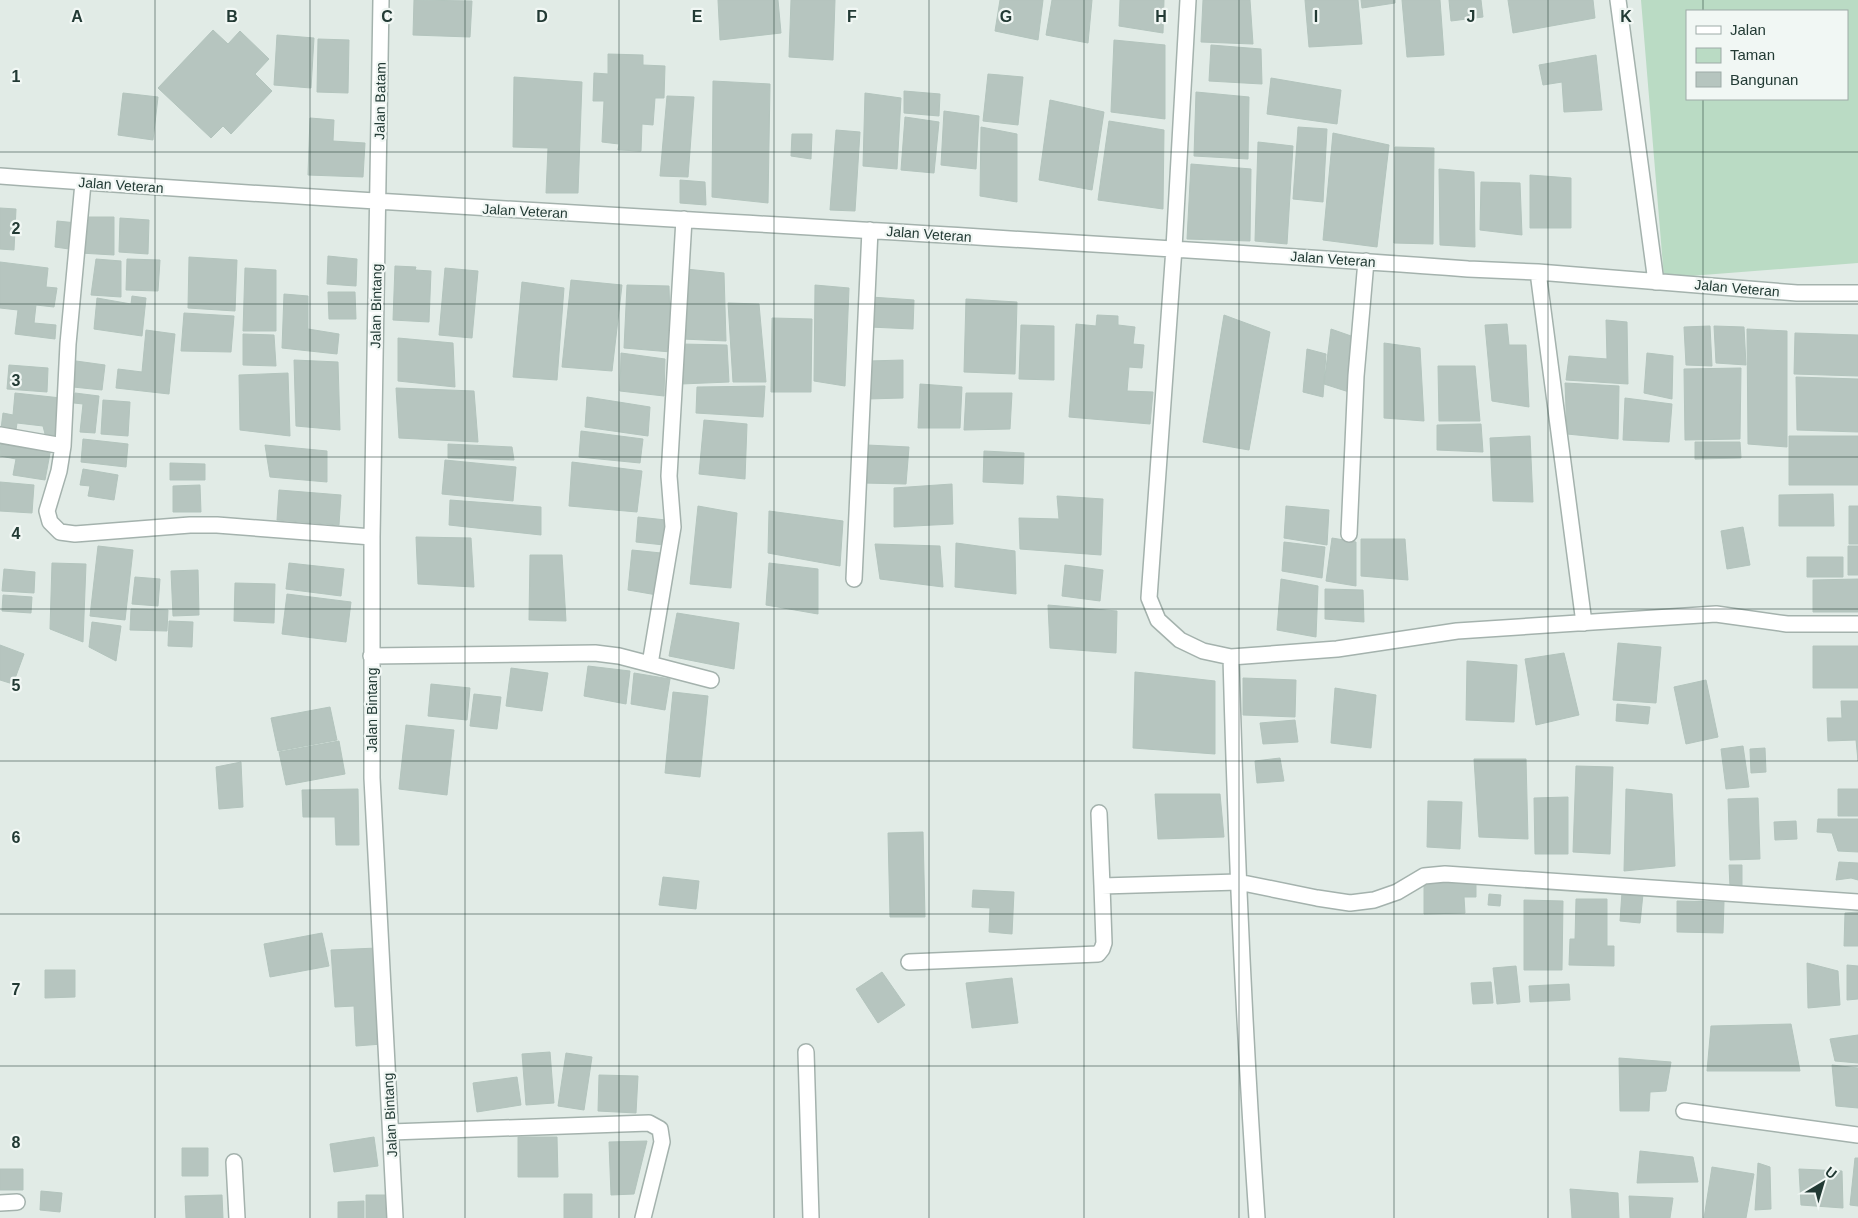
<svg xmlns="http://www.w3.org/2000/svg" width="1858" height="1218" viewBox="0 0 1858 1218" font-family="Arial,sans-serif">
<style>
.green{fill:#badbc4;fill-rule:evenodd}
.building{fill:#b6c5bf;stroke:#b3c4bd}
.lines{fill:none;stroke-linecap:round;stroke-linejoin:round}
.minor-casing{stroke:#a4b2ad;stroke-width:18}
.minor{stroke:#fff;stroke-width:15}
.grid{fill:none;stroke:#223a34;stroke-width:1;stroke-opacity:0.55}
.labels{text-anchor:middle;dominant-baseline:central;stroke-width:4.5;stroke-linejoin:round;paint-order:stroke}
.street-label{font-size:14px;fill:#223a34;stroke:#f1f7f4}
.grid-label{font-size:16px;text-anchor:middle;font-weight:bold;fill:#223a34;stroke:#f1f7f4;stroke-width:4.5;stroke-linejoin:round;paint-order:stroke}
</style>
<rect width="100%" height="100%" fill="#e1ebe6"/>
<path class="green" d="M1641,0H1858V263L1664,278ZM1687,11H1847V99H1687Z"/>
<path class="building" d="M414,0L472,1L470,37L413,35Z
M718,0H778L781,33L720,40Z
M791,0H835L833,60L789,57Z
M1000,0H1043L1038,40L995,31Z
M1052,0H1092L1088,43L1046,35Z
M1120,0H1164L1163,33L1119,26Z
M1203,0H1250L1253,44L1201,42Z
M1305,0H1358L1362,44L1309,47Z
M1361,0H1395V3L1362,8Z
M1402,0H1440L1444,55L1407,57Z
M1449,0H1481L1483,17L1451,21Z
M1508,0H1593L1595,18L1513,33Z
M213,30L228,44L240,31L269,59L255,74L272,91L231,134L223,126L211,138L158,88Z
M277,35L314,38L311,88L274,85Z
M318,39L349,40L348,93L317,92Z
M1114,40L1165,45V119L1111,112Z
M1211,45L1261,49L1262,84L1209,81Z
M608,54L643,55V65L665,66L664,98H655L653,125L642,124L641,151L618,150L619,144L602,142L604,101H593L594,73L608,74Z
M1596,55L1602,110L1564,112L1562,82L1543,85L1539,65Z
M988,74L1023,77L1018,125L983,121Z
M514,77L582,82L578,193H546L548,148L513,147Z
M1271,78L1341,90L1337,124L1267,114Z
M713,81L770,84L768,203L712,197Z
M904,91L940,94L939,116L904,113Z
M1196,92L1249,97L1248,159L1194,156Z
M123,93L158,97L153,140L118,135Z
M865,93L901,98L897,169L863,166Z
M667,96L694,97L688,177L660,176Z
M1050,100L1104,112L1092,190L1039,180Z
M944,111L979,116L976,169L941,165Z
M905,117L939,122L934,173L901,170Z
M310,118L334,120L333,141L365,143L363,177L308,175Z
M1109,121L1164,130L1163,209L1098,200Z
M981,127L1017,134V202L980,196Z
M1298,127L1327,129L1323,202L1293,199Z
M836,130L860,132L855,211L830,210Z
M1333,133L1389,145L1377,247L1323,240Z
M792,134H812L811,159L791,156Z
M1258,142L1293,146L1287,244L1255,241Z
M1395,147L1434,148L1433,244L1394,243Z
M1191,164L1251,169L1250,241L1187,239Z
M1439,169L1474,172L1475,247L1440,245Z
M1530,175L1571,178V228H1530Z
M680,180L705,182L706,205L680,203Z
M1481,182L1520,183L1522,235L1480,230Z
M0,208L16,209L14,250L0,249Z
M84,217H114V255L80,253Z
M120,218L149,220L148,254L119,252Z
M57,221L77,223L76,250L55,247Z
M328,256L357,259L356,286L327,284Z
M189,257L237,260L235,311L188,308Z
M96,259L121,261V297L91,295Z
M127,259L160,260L158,291L126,290Z
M0,262L48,268L46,287L57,288L54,307L36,305L34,323L56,325L55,339L15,334L18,310L0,308Z
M395,266L416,267L415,270L431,271L429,322L393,320Z
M245,268L276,270V331H243Z
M445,268L478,271L472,338L439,335Z
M686,269L724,273L726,341L683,339Z
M571,280L622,285L612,371L562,367Z
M522,282L564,288L557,380L513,377Z
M627,285L669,286L671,352L624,348Z
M815,285L849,288L845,386L814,381Z
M328,292H355L356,319H329Z
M284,294L308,296V329L339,334L337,354L282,348Z
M132,296L146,298L142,336L94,329L97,298L131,304Z
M871,297L914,300L913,329L870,327Z
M966,299L1017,302L1015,374L964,372Z
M728,303L759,304L766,382H733Z
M184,313L234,316L231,352L181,351Z
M1097,315L1118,316V325L1135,327L1133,344L1144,345L1142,368L1129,367L1127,391L1153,392L1150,424L1069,417L1076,324L1096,326Z
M1224,315L1270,332L1249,450L1203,442Z
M772,318L812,319L811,392H771Z
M1606,320L1627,322L1628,384L1566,380L1569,356L1607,359Z
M1507,324L1509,345H1526L1529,407L1492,401L1485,325Z
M1021,325L1054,326V380L1019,379Z
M1710,326L1712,366L1686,365L1684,327Z
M1714,326L1744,327L1746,365L1716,363Z
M1331,329L1354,337L1349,392L1324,384Z
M1747,329L1787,331V447L1748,444Z
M146,330L175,334L169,394L116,388L118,369L142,372Z
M1795,333L1858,335V376L1794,374Z
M243,334L274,335L276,366L243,365Z
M398,338L453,343L455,387L398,381Z
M1384,343L1420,348L1424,421L1384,418Z
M681,344L727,345L729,382L681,384Z
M1307,349L1326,354L1323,397L1303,392Z
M621,353L665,359L664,396L620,391Z
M1647,353L1673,356L1672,399L1644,393Z
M294,360L338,362L340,430L296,426Z
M903,360V398L867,399L869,361Z
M76,361L105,365L102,390L73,387Z
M9,365L48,368L47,392L7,389Z
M1438,366H1475L1480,421H1439Z
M1741,368L1740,439L1685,440L1684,369Z
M288,373L290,436L240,430L239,375Z
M1796,377L1858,379V432L1797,430Z
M1565,383L1619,386L1618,439L1567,434Z
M920,384L962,387L960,428H918Z
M765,386L763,417L696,413L697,387Z
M396,388L474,391L478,442L399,438Z
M15,393L61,398L57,436L45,434L43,426L17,423L16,430L1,429L3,413L13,415Z
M75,393L99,396L95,433L80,432L83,404L74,403Z
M966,393H1012L1010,429L964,430Z
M587,397L650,407L648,436L585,427Z
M1625,398L1672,404L1669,442L1623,440Z
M103,400L130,402L128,436L101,434Z
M704,420L747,424L745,479L699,474Z
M1481,424L1483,452L1437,450V425Z
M581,431L643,439L640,463L579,457Z
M1530,436L1533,502L1493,501L1490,438Z
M1789,436H1858V485H1789Z
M1,439L51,448L45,480L13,475L16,459L0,456Z
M83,439L128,444L126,467L81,462Z
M1695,442H1740L1741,458L1695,459Z
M448,444L512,447L514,460L448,458Z
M265,445L327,451V482L270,477Z
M867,445L909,447L906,484L863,483Z
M984,451L1024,453L1023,484L983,482Z
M445,460L516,467L513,501L442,494Z
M572,462L642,471L637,512L569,506Z
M170,463L205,464V480H170Z
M83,469L118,475L114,500L88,496L90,486L80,485Z
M0,482L34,485L32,513L0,511Z
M952,484L953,524L894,527V488Z
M200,485L201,512H173V486Z
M279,490L341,495L339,525L277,520Z
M1833,494L1834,526H1779V495Z
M1057,496L1103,499L1101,555L1020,549L1019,518L1059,519Z
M450,500L541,507V535L449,525Z
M698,506L737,513L731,588L690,584Z
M1286,506L1329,510L1327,545L1284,538Z
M1849,506H1858V544H1849Z
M769,511L843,521L840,566L768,553Z
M638,517L666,520L664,545L636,542Z
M1743,527L1750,565L1727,569L1721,531Z
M416,537L471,538L474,587L418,584Z
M1332,538L1356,542V586L1326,581Z
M1361,539H1405L1408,580L1361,576Z
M1284,542L1325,547L1322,578L1282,571Z
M956,543L1015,551L1016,594L955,587Z
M875,544L940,546L943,587L880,579Z
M98,546L133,550L125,620L90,616Z
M1848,546H1858V575H1848Z
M632,550L661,553L657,595L628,590Z
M530,555H562L566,621L529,620Z
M1807,557H1843V577H1807Z
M52,563L86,564L83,642L50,629Z
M289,563L344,569L341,596L286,589Z
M769,563L818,569V614L766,605Z
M1065,565L1103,570L1100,601L1062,596Z
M4,569L35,572L34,593L2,591Z
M198,570L199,615L173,616L171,571Z
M135,577L160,579L158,606L132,604Z
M1281,579L1318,586L1316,637L1277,630Z
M1858,579V612H1813V580Z
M235,583L275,584L274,623L234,621Z
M1325,589L1363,590L1364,622L1325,619Z
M287,594L351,602L346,642L282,634Z
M3,595L32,597L31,613L2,611Z
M1048,605L1117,611L1116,653L1050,648Z
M131,609L168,610L167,631L130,630Z
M677,613L739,623L734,669L669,656Z
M169,621L193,622L192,647L168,646Z
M92,622L121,626L116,661L89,647Z
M1618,643L1661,647L1656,703L1613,700Z
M0,645L24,654L13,684L0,680Z
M1813,646H1858V688H1813Z
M1564,653L1579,715L1536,725L1525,659Z
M1467,661L1517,665L1514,722L1466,720Z
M588,666L630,671L626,704L584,696Z
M511,668L548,673L542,711L506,706Z
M1135,672L1215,681V754L1133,748Z
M634,673L670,679L665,710L631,704Z
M1243,678L1296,680L1295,717L1243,715Z
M1706,680L1718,737L1686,744L1674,687Z
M431,684L470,688L467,720L428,716Z
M1335,688L1376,695L1371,748L1331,743Z
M673,692L708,696L700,777L665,773Z
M474,694L501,697L497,729L470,726Z
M1841,701H1858V761L1856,740L1828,741L1827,718H1842Z
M1617,704L1650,707L1648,724L1616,721Z
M330,707L337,740L278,751L271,718Z
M1295,720L1298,742L1263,744L1260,723Z
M406,725L454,730L447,795L399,789Z
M339,741L345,774L286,785L279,752Z
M1743,746L1749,787L1726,789L1721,749Z
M1765,748L1766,772L1751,773L1750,749Z
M1280,758L1284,781L1257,783L1255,761Z
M1474,759H1526L1528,839L1479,837Z
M241,762L243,807L219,809L216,767Z
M1576,766L1613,767L1610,854L1573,852Z
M358,789L359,845H336L335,817H303L302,790Z
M1626,789L1672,794L1675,866L1624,871Z
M1838,789H1858V816H1838Z
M1155,794H1220L1224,837L1158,839Z
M1568,797V854H1535L1534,798Z
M1758,798L1760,859L1730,860L1728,799Z
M1428,801L1462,802L1460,849L1427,847Z
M1818,819H1858V852L1838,851L1832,833L1817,832Z
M1796,821L1797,839L1775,840L1774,822Z
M923,832L925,917H890L888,833Z
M1839,862L1858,863V880L1851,878L1836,880Z
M1729,865H1742V887H1730Z
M663,877L699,881L696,909L659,905Z
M1424,881H1476V897H1464L1465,913L1424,914Z
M973,890L1014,892L1012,934L989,932L990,908L972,907Z
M1622,892L1643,894L1640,923L1620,921Z
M1489,894L1501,895L1500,906L1488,905Z
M1576,899H1607V946H1614V966L1569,965L1570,939H1575Z
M1524,900L1563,901L1562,970H1524Z
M1677,901L1724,902L1723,933L1677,932Z
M1858,912V946H1844L1845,913Z
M322,933L329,966L270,977L264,944Z
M377,948L382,1044L356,1046L354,1006L335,1007L331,950Z
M1807,963L1838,971L1840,1005L1808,1008Z
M1847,965L1858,966V999L1847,1000Z
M1516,966L1520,1002L1497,1004L1493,968Z
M45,970H75V997L45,998Z
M882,972L905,1005L878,1023L856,989Z
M1012,978L1018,1023L972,1028L966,983Z
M1491,982L1493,1003L1473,1004L1471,983Z
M1569,984L1570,1000L1530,1002L1529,986Z
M1791,1024L1800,1071H1707L1711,1026Z
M1858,1035V1063L1835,1061L1830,1039Z
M550,1052L554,1103L526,1105L522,1054Z
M566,1053L592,1057L584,1110L558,1106Z
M1619,1058L1671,1062L1666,1091L1650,1092L1649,1111H1620Z
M1832,1065L1858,1068V1108L1836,1106Z
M599,1075L638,1076L636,1113L598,1111Z
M517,1077L521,1105L477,1112L473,1083Z
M374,1137L378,1166L334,1172L330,1144Z
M518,1137H557L558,1177H518Z
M647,1141L634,1194L611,1195L609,1142Z
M182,1148H208V1176H182Z
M1640,1151L1693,1157L1698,1182L1637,1183Z
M1855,1158H1858V1206L1850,1205Z
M1758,1163L1770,1167L1771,1209L1755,1210Z
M1712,1167L1754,1174L1746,1218H1704Z
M0,1169H23V1190H0Z
M1799,1169L1842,1171L1843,1208L1801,1205Z
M1570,1189L1618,1193L1619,1218H1572Z
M41,1191L62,1193L60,1212L40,1210Z
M564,1194H592V1218H564Z
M222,1195L223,1218H186L185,1196Z
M366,1195H392L393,1218H366Z
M1629,1196L1673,1198L1670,1218H1630Z
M364,1201V1218H338V1202Z"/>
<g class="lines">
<g class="minor-casing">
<path id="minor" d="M381,0L372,537V778L395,1218
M1188,0L1174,248L1149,598L1158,620L1180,640L1203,651L1231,657L1337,649L1457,631L1716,614L1787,624H1858
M1618,0L1656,282
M0,176C489,212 979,233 1468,269L1538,272L1797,293H1858
M1538,272L1584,623
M0,435L63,446L59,471L47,511L50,522L60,532L75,534L190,525H217L372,537
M63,446L68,344L83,183
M1349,534L1356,376L1366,261
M854,579L870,230
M371,656L595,653L619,656L711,680
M1231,657C1236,845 1244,1031 1257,1218
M650,664L673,527L669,476L684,219
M1099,813L1102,886
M909,962L1098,954L1102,949L1104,943L1102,886L1238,882L1317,898L1350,903L1374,900L1397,892L1424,876L1445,874L1858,902
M806,1052L811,1218
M1684,1111L1858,1135
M391,1132L649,1123L660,1129L662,1142L643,1218
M234,1162L237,1218
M0,1203L17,1202"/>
</g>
<use href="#minor" class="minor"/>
</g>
<path class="grid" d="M155,0V1218M310,0V1218M465,0V1218M619,0V1218M774,0V1218M929,0V1218M1084,0V1218M1239,0V1218M1394,0V1218M1548,0V1218M1703,0V11M1703,99V1218M0,152H1858M0,304H1858M0,457H1858M0,609H1858M0,761H1858M0,914H1858M0,1066H1858"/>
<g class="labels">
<g class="street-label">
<text transform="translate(380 101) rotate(-89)">Jalan Batam</text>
<text transform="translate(121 185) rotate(4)">Jalan Veteran</text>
<text transform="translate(525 211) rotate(3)">Jalan Veteran</text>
<text transform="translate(929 234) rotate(4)">Jalan Veteran</text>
<text transform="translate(1333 259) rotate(4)">Jalan Veteran</text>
<text transform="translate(1737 288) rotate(5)">Jalan Veteran</text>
<text transform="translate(376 306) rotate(-89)">Jalan Bintang</text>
<text transform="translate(372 710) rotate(-90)">Jalan Bintang</text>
<text transform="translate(390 1115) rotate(-93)">Jalan Bintang</text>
</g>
</g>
<g class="grid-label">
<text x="77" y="22">A</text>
<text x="232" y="22">B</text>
<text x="387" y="22">C</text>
<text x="542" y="22">D</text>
<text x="697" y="22">E</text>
<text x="852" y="22">F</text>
<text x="1006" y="22">G</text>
<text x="1161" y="22">H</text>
<text x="1316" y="22">I</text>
<text x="1471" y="22">J</text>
<text x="1626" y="22">K</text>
<text x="16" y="82">1</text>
<text x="16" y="234">2</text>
<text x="16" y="386">3</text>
<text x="16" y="539">4</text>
<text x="16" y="691">5</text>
<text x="16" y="843">6</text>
<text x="16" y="995">7</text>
<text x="16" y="1148">8</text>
</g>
<rect x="1686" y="10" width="162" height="90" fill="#f1f7f4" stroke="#9eaba7"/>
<rect x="1696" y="26" width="25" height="8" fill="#ffffff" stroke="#9eaba7"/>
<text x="1730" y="35" font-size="15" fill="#223a34">Jalan</text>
<rect x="1696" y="48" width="25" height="15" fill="#badbc4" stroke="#9eaba7"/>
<text x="1730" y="60" font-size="15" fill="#223a34">Taman</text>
<rect x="1696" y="72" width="25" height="15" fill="#b6c5bf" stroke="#9eaba7"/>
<text x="1730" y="85" font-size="15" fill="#223a34">Bangunan</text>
<g transform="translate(1823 1183) rotate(38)" stroke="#f1f7f4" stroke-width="4" paint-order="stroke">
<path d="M0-4L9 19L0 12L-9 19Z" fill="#223a34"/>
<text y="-8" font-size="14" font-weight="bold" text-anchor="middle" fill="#223a34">U</text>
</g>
</svg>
